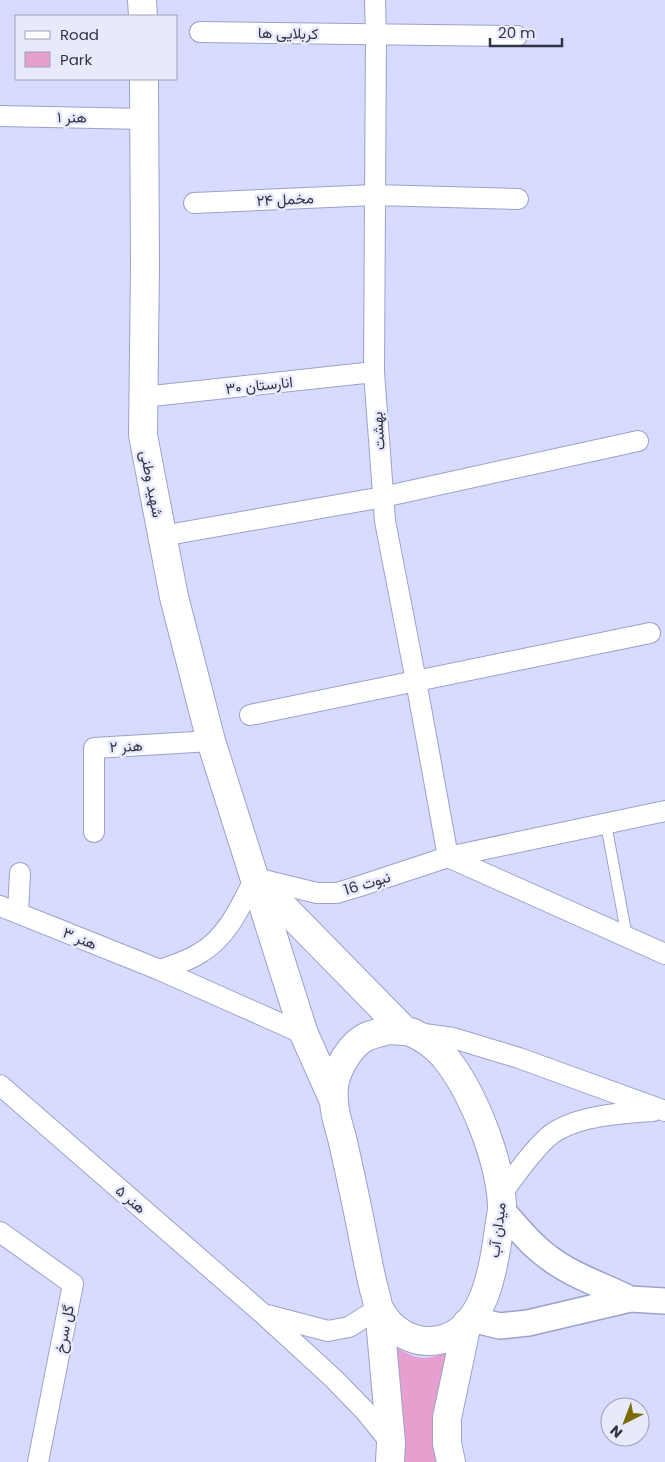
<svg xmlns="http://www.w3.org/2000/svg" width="665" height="1462" viewBox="0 0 665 1462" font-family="Poppins,Vazirmatn,sans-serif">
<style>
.green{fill:#e69fcf}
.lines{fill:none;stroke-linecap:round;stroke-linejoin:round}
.service-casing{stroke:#9ca1cb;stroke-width:12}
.minor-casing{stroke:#9ca1cb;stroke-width:22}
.tertiary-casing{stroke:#9ca1cb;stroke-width:28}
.secondary-casing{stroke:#9ca1cb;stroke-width:30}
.service{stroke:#fff;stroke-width:10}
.minor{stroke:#fff;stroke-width:20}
.tertiary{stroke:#fff;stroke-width:25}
.secondary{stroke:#fff;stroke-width:28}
.labels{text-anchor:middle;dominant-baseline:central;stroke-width:5;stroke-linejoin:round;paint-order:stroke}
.street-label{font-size:15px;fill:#323446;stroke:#e7eafc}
</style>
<rect width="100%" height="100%" fill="#d7dbff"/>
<path class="green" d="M396,1347C419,1362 427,1360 452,1350L443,1462H397L401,1426V1390Z"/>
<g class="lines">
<g class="service-casing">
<path id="service" d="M606,824L627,937"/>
</g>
<g class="minor-casing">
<path id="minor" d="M375,0L376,34L374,372L385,521L416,681L448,857
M200,32L517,36
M0,116L145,119
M194,203L375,195L518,199
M143,397L374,372
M162,536L383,497L638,441
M250,715L650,633
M94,832V748L211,741
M448,857L665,954
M0,906L160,970L304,1034
M18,913L20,873
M160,970C174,965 188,961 200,953C228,937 241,905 255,878L317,893H337L360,886L448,857L665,811
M417,1033L453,1038L519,1058L665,1111
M0,1085L262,1313L334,1379L365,1411L391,1443
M501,1195C513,1178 539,1141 556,1131C583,1115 623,1113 653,1111
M0,1232L73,1284L38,1462
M267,1315L328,1331L349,1327L379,1308"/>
</g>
<g class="tertiary-casing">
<path id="tertiary" d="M502,1210C516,1226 530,1244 548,1257C571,1275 604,1286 630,1299
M471,1319L500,1326L528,1323L630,1299L665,1301"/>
</g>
<g class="secondary-casing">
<path id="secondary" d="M142,0L143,16
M144,79L145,265L143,435L174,597L211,741L304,1034L334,1101
M259,882L405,1031
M390,1030C397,1031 407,1030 413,1033C424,1038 436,1047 444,1056C473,1091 500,1160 502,1205C502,1215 499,1226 498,1236C493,1272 483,1332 439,1340C414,1345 390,1331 379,1308C377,1304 377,1298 375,1293C370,1275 367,1256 363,1237C357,1205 350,1174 343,1142C340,1129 334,1114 334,1101C333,1093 334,1081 337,1074C342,1061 352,1045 364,1038C371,1034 382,1032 390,1030Z
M379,1308L391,1443L390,1462
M451,1462L447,1443V1418L467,1323"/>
</g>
<use href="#service" class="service"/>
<use href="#minor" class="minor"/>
<use href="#tertiary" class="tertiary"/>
<use href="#secondary" class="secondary"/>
</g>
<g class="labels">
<g class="street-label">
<text transform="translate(288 33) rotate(1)">کربلایی ها</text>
<text transform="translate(72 117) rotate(1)">هنر ۱</text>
<text transform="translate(285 199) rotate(-3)">مخمل ۲۴</text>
<text transform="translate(259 385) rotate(-6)">انارستان ۳۰</text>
<text transform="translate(378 431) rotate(-94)">بهشت</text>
<text transform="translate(152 484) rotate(79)">شهید وطنی</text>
<text transform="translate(126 746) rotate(-3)">هنر ۲</text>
<text transform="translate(367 883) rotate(-17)">نبوت 16</text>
<text transform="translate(80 938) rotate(22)">هنر ۳</text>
<text transform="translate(131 1199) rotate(41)">هنر ۵</text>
<text transform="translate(497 1230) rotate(-83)">میدان آب</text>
<text transform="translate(64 1329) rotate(-79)">گل سرخ</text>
</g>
</g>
<rect x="15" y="15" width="162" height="65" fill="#e7eafc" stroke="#9fa1b3"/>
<rect x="25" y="31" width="25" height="8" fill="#ffffff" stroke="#9fa1b3"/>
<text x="60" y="40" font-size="15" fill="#323446">Road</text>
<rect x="25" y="52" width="25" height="15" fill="#e69fcf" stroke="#9fa1b3"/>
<text x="60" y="65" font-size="15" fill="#323446">Park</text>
<g transform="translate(625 1422) rotate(222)"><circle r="24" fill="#e7eafc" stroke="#9fa1b3"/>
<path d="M0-4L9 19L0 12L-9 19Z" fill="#7a6b04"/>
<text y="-8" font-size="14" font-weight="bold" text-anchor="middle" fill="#323446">N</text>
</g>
<path d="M490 38v8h72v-8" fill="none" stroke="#323446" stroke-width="2.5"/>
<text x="498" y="38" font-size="15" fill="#323446" stroke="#e7eafc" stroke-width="4" paint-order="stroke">20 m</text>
</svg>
